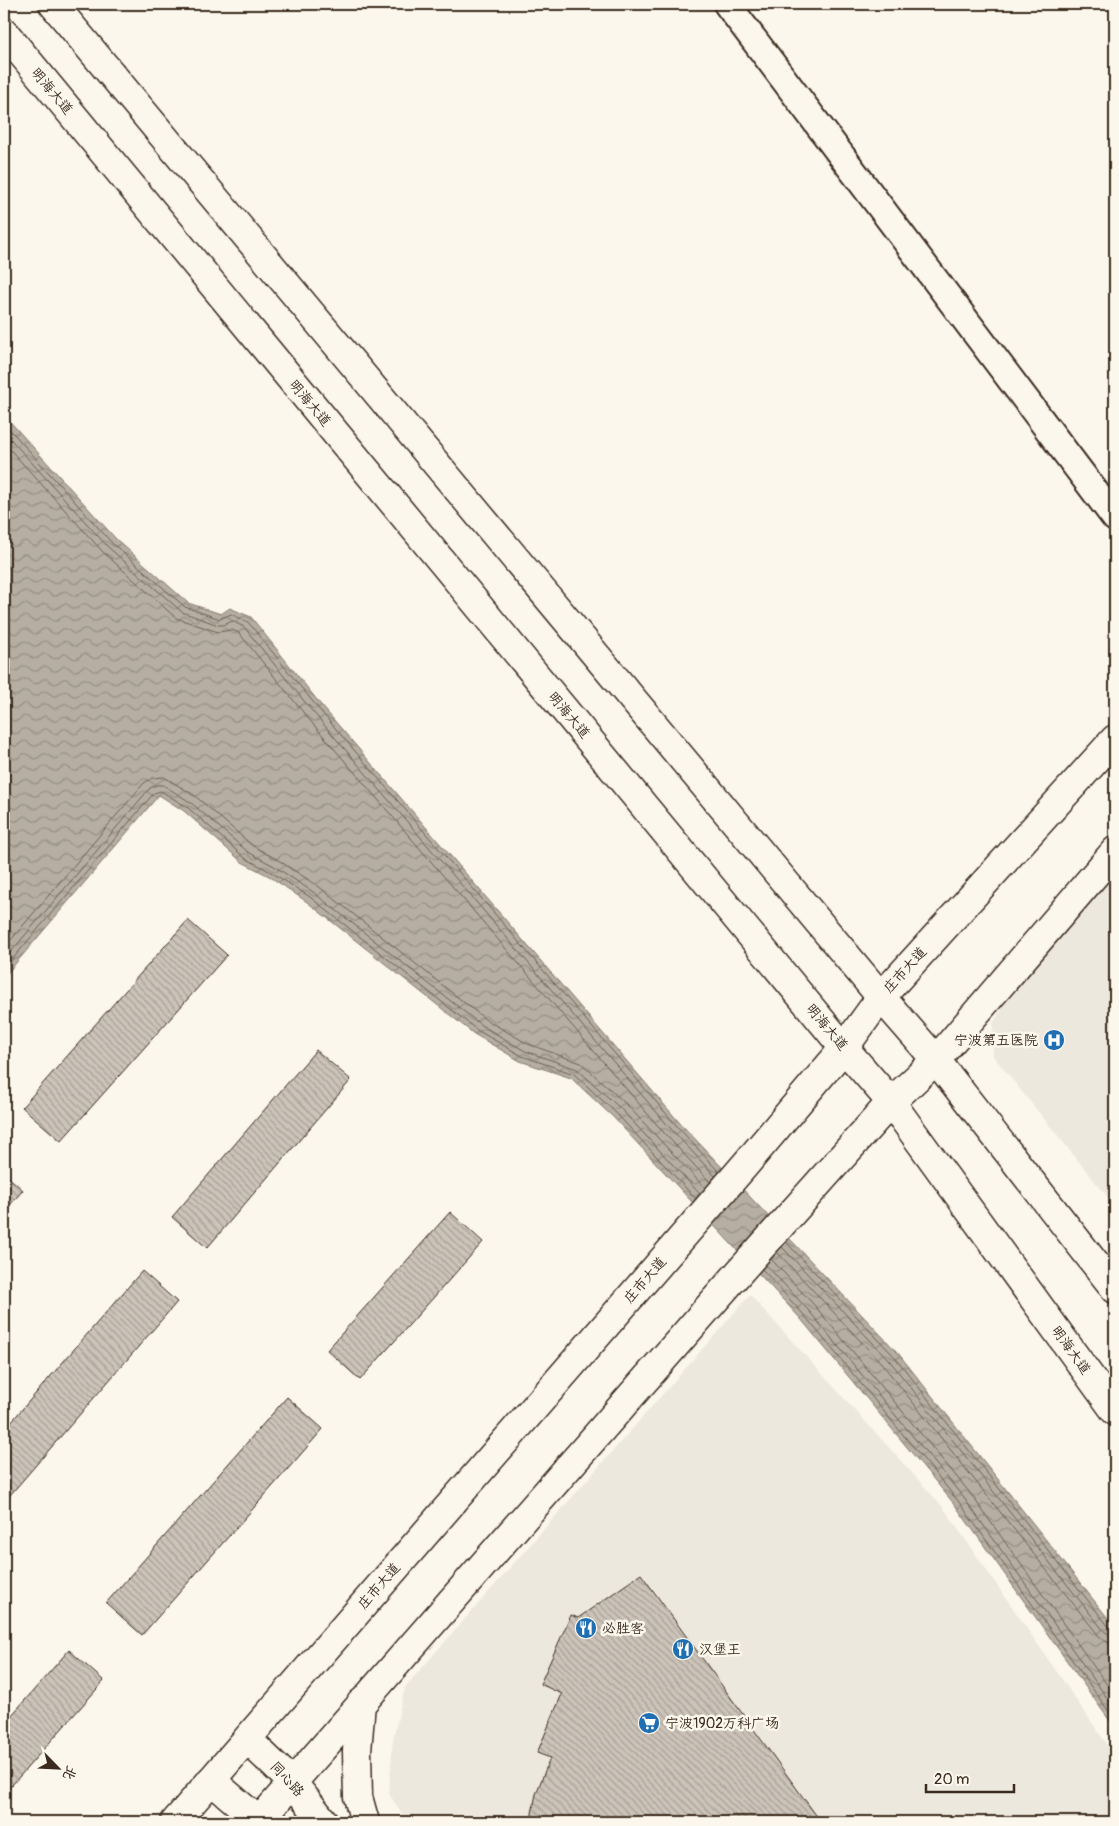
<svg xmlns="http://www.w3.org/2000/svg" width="1119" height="1826" viewBox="0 0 1119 1826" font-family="Pangolin,'LXGW WenKai TC',sans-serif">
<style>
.built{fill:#ede8dd}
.water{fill:url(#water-waves);stroke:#85796d}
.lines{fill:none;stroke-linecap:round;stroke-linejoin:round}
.shore{stroke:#6c5f53;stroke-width:1}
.building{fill:url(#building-back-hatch);stroke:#3b2a1e}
.street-casing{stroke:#3b2a1e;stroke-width:30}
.secondary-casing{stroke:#3b2a1e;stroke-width:31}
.primary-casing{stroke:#3b2a1e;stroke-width:31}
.street{stroke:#fbf7ec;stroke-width:26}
.secondary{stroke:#fbf7ec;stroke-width:28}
.primary{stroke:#fbf7ec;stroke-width:28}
.labels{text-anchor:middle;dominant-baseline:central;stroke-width:5;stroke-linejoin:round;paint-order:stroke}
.street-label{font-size:14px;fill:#3b2a1e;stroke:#fbf7ec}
.poi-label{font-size:14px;fill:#3b2a1e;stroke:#fbf7ec;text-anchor:start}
</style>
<defs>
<pattern id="water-waves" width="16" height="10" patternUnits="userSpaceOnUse" patternTransform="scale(1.25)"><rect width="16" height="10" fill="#b6aea2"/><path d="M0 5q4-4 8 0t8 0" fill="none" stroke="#958e83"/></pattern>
<pattern id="building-back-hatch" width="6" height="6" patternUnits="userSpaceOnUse" patternTransform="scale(1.25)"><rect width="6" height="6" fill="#ccc4b9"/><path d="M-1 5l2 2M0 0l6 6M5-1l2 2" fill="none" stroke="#a79f96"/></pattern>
</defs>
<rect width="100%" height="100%" fill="#fbf7ec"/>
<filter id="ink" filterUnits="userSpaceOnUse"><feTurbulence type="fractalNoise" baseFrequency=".02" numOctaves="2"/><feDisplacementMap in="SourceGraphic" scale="10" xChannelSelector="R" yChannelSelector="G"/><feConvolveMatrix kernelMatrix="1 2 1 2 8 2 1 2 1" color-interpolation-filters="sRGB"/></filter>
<g filter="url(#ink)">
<path class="built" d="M1115,875V1206L993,1056V1023L1012,993Z
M750,1295L943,1507L1115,1756V1822H407L389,1794L393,1739L405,1687Z"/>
<path class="water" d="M4,415L116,539L188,603L221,614L230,608L251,617L321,705L679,1122L898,1353L1115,1627V1728L955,1505L800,1318L613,1117L571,1078L520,1061L474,1034L307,902L269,876L242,862L184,811L159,795L4,977Z"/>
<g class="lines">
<path class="shore" d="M4,423L112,543L185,607L220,619L231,614L248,622L318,708L676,1125L719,1172
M4,432L108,547L182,612L218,625H224L232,621L244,627L313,712L671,1129L715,1176
M4,443L103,552L176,618L218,632L232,630L239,633L307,717L665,1134L710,1182
M4,948L144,783L152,778L164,777L194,795L253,846L278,860L318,886L485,1019L528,1044L581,1063L626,1104L705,1188
M4,960L150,788L156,785H163L190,802L248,852L274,866L313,892L481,1025L525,1051L577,1069L621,1109L700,1194
M4,969L154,793L161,791L187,807L245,858L271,872L310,897L477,1030L522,1056L574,1074L616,1113L696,1199
M786,1242L894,1356L1109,1627L1115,1629
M782,1247L889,1360L1104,1631L1110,1635L1115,1636
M777,1252L883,1365L1099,1636L1107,1642L1115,1643
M771,1259L815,1306L970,1493L1115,1696
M766,1265L809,1311L964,1498L1115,1709
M762,1269L804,1315L959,1502L1115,1720"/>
</g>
<path class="building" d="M188,920L227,955L61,1141L22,1107Z
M316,1050L351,1080L207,1248L172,1217Z
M4,1173L23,1190L4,1212Z
M450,1212L483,1242L360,1380L327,1350Z
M142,1271L177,1302L4,1502V1430Z
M287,1397L323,1429L142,1635L106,1603Z
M641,1574L821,1822H533L532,1813L536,1794L550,1758L537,1753L562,1694L540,1684L571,1615L578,1618Z
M69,1650L104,1681L4,1794V1724Z"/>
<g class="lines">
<g class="street-casing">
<path id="street" d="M727,4L1115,518"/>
</g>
<g class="secondary-casing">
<path id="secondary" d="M361,1703L357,1751L358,1797L365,1822
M247,1739L292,1782L324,1822
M211,1780L260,1822
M175,1822L745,1165L844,1048L881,997L1115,739
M258,1822L742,1269L891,1102L936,1060L1115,851"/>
</g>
<g class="primary-casing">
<path id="primary" d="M53,4L881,997L936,1060L1115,1289
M4,32L844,1048L891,1102L1115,1411"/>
</g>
<use href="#street" class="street"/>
<use href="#secondary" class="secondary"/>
<use href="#primary" class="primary"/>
</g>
</g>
<defs>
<g id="hospital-disc" transform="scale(1.125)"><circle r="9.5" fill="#1f6fb2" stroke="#fbf7ec"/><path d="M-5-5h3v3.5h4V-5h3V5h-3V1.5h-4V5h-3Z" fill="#fff"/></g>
<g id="restaurant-disc" transform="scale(1.125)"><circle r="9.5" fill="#1f6fb2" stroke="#fbf7ec"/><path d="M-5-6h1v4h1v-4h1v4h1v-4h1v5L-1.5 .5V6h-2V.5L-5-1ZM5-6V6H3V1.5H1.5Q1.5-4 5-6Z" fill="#fff"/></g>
<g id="supermarket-disc" transform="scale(1.125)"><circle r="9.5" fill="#1f6fb2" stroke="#fbf7ec"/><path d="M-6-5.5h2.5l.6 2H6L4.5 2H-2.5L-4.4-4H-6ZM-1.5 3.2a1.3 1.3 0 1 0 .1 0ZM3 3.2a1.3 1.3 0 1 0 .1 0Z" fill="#fff"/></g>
</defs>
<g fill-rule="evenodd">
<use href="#hospital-disc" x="1054" y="1040"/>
<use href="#restaurant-disc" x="586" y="1628"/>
<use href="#restaurant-disc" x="683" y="1649"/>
<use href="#supermarket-disc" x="649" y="1723"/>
</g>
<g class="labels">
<g class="street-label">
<text transform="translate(52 91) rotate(50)">明海大道</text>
<text transform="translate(310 403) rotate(50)">明海大道</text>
<text transform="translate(569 715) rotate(50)">明海大道</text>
<text transform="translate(905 970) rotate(-48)">庄市大道</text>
<text transform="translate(827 1027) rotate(50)">明海大道</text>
<text transform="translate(645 1280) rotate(-49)">庄市大道</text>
<text transform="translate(1071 1350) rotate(54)">明海大道</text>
<text transform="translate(379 1586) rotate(-49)">庄市大道</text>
<text transform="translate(287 1779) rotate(47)">同心路</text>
</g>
<g class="poi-label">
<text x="1038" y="1040" text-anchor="end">宁波第五医院</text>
<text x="602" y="1628">必胜客</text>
<text x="699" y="1649">汉堡王</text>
<text x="665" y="1723">宁波1902万科广场</text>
</g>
</g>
<rect width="1119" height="1826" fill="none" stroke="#fbf7ec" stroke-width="20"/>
<rect x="10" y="10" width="1099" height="1806" fill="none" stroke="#3b2a1e" stroke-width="2" filter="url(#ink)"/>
<g transform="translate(58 1768) rotate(114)" stroke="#fbf7ec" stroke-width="4" paint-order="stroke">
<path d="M0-4L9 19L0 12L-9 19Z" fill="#3b2a1e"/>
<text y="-8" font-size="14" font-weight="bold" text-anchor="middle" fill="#3b2a1e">北</text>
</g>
<path d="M926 1784v8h88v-8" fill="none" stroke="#3b2a1e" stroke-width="2.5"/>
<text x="934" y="1784" font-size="15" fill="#3b2a1e" stroke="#fbf7ec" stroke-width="4" paint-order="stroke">20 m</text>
</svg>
